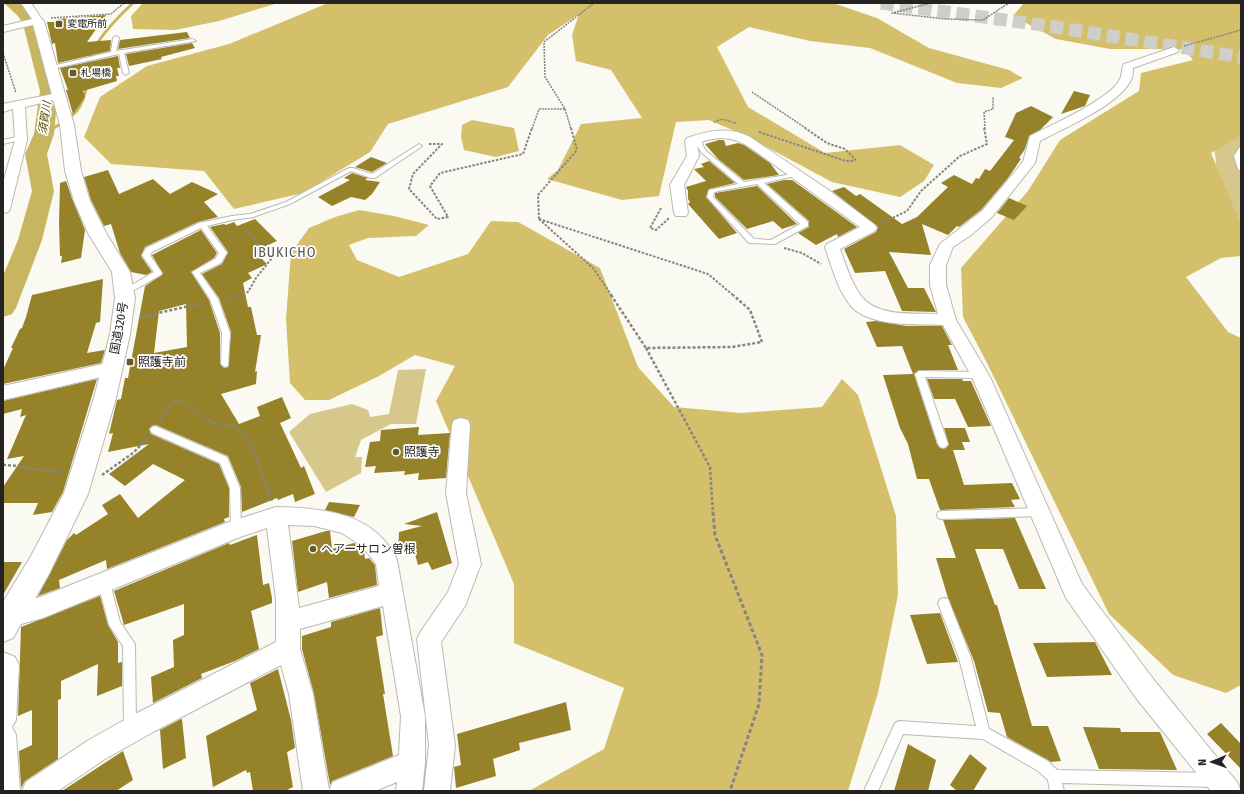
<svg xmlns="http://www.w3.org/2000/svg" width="1244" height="794" viewBox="0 0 1244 794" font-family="'Fira Sans Condensed','Noto Sans JP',sans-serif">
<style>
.green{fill:#d6c88b}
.forest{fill:#d4c06b}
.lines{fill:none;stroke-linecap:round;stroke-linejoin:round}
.stream-far1{stroke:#c8b55f;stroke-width:3}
.stream{stroke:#c8b55f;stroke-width:4}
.river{fill:#c8b55f;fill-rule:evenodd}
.building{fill:#958229;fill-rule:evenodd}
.trunk-tunnel{stroke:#cfcec8;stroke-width:13;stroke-dasharray:13 6;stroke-linecap:butt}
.service-casing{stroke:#bbb9b3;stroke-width:2}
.minor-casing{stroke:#bbb9b3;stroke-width:2}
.tertiary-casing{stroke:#bbb9b3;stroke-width:2}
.path-far3{stroke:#868580;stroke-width:1.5;stroke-dasharray:2 1;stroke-linecap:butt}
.path-far2{stroke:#868580;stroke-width:2;stroke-dasharray:2.5 1.5;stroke-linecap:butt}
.path-far1{stroke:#868580;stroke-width:2.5;stroke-dasharray:3 2;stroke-linecap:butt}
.path{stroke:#868580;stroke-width:3;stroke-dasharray:4 2.5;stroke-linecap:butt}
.service{fill:#fff;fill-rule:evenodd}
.minor{fill:#fff;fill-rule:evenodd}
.tertiary{fill:#fff;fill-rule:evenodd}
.poi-dot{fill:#655a27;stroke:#fff;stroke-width:1.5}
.labels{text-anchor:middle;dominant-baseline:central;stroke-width:3.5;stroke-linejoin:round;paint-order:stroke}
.far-poi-label{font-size:10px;fill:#242321;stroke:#fff;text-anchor:start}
.far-water-label{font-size:11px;font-style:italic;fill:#564801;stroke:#fff}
.street-label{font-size:12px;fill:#242321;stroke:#fff}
.poi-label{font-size:12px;fill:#242321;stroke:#fff;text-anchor:start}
.quarter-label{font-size:14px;letter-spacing:1px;fill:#575650;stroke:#fff}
</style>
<rect width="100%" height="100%" fill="#faf9f2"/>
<path class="green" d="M1241,136V226L1221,204L1214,146Z
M426,369L416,424H391L361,440L355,457H362L361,473L326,492L289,432L310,414L352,404L368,410L370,417L389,414L398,370Z"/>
<path class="forest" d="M143,3H278L219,21L175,30L133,29L131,16Z
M328,3H833L877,18L929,48L1009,70L1023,78L1001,88L957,83L870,48L810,41L749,27L717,47L748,107L825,153L900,145L934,165L924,181L900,197L832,182L744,135L709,120L676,122L659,196L622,200L547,179L558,170L581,124L642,118L611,70L576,61L572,35L579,14L548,35L508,87L388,124L370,152L303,193L234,209L204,171L111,164L84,137L100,97L147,66L229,44Z
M1024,3H1241V136L1211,153L1241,225V256L1221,258L1186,277L1228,332L1241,338V685L1226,693L1173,675L1109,614L988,365L963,317L961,268L1028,191L1060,140L1139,91L1141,73L1193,60L1184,49H1110L1056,39L1013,16Z
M472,120L514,128L519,151L496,157L464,150L461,137L462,125Z
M359,210L394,216L429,225L416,236L368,238L349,245L357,260L399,277L468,254L491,221L518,222L600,268L638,367L674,407L741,413L822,407L842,379L858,395L896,516L898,595L878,693L848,791H529L604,749L624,688L514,643V584L436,401L455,366L415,355L379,376L329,400H305L290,383L286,319L291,253L309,228L335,217Z"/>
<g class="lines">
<path class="stream-far1" d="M88,69C87,47 118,17 133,3
M52,129C74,116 83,110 87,83"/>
<path class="stream" d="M44,134L53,128"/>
<path class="river" d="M4,3H22L31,10L39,24L58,91L54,134L47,154L54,191L42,240L16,308L12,314L3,317V276L18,240L32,191L25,154L34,134L40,91L23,24L18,16Z"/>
</g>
<path class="building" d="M106,15L87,42L111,40L110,51L58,63L55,43L52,44L47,22H55L58,19Z
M187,32L190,38L118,49L120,40Z
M192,43L195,48L161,57L162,59L129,66L126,54Z
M118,56L120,68H117L119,76H116L117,81L83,91L85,97L73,114L66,90H68L60,68Z
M1074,91L1090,95L1085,106L1061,114Z
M1031,106L1053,117L1040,130L1029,136L1025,149L1019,158L1021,159L1008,178L981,210L959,227L957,226L948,235L922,224L931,255L889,252L908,288H924L936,312L902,311L885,271L855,273L844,249L876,232L878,227L832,191L844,187L856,196L860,194L902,224L917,217L948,187L941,183L954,175L972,184L976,178L979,179L985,169L990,171L1014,140L1005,137L1016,113Z
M719,140H724L726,146L738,143L744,145L770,163L779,175L744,180L718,159L705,144Z
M371,157L387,163L372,172L355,167Z
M709,161L735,183L709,189L706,197L737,233L719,239L688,204L690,202L688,199V191L686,187L706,181L694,169L704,167L701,164Z
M108,170L119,194L153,179L170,194L192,182L218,194L204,202L218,217L198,222L145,247L141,256L152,272L146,275L131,272L120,253L111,224L104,226L91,200L84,177Z
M352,173L368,178L365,180L380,182L372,194L365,200L351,197L332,206L318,197L350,180L344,178Z
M784,180H792L857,227L838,237L837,234L816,245L798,233L809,227V221L767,184Z
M66,181L73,201L85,230L81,258L61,263L62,256H60L59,223L60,183Z
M757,186L797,224L782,229L773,221L747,229L715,197V193Z
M1009,198L1027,206L1014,220L997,213Z
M255,219L277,241L257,250L263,254L259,256L267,264L248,273L252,278L243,283L248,307H251L257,335H261L255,372L257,371L256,384L221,394L239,424L260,416L257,407L282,397L291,418L280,423L301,468L304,466L315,494L295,502L293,494L278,500L277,498L242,512L241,487L228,456L156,425L152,426L149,429L151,434L219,464L229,488V517L224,519L225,522L107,569L106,560L59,580L60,588L38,596L67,540L74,533L76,535L108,514L102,505L120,494L138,518L185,480L153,464L125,486L109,474L149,444L108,452L113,433L109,434L117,400L121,399L125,378H128L145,286L163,274L152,255L201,230L217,253L214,258L191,272L209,300L220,333V364L224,368L228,367L231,332L219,298L202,274L222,264L228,252L210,227L224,224L226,225L234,222L237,226ZM186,304L187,347L154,353L159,311Z
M103,279L100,322L96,323L87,353L105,350L101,363L3,384V370L13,348H11L20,329L22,328L26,317L32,295Z
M876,321L907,326H942L952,345H948L958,370H919L914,374L937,444L943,449L949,445L944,428H965L970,442H962L965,450H953L964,485L1012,483L1020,499L1011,500L1015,507L940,510L929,479H917L908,444L900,428L883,375L913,374L902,346L877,347L866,322Z
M97,379L63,492L52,512L33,515L38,503H3V487L24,456L7,459L26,415L20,417L22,409L3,414V401Z
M927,379H962L963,381H971L991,426L968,427L955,399H934Z
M419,427L418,435L450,433L446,478L418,480L419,473L404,475L405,471L374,473L376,466L365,467L370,442L380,441L381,430Z
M329,502L360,505L354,517L325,510Z
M437,512L452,563L432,570L428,562L418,565L413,547L398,553L399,532L422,526L404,524Z
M1015,518L1046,589H1019L1003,549H975L995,605H997L1032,726H1048L1061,761L1051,762L1007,737L1000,713L988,712L974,661L948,598L936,558H956L943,520Z
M326,531H330L332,549L354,543L362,548L364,551L365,559L369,558L375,565L377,585L329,598L327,582L298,592L292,541Z
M257,535L263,585L269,583L272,598V603L251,611L259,649L235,661L201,674L202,678L153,703L151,677L174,667L173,640L184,635V604L124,625L114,591L229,543L230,545Z
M3,562H22L3,595Z
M100,596L108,625L118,642V663L122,662V686L97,696L98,664L61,681V699L58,700V759L25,781L21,788L19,751L32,745V710L18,716L21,627Z
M380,608L383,635L376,637L385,694H383L393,756L332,781L330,785L314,694L302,649V636L331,627V622Z
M940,613L958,662L927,664L910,615Z
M1095,642L1112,675L1047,677L1033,643Z
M278,669L291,720L295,748L287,752L293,787L285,791H253L250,772L247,773L246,770L213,787L206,736L257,710L250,683Z
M566,702L571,730L519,743L520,750L493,759L496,776L456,788L454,767L461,765L457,734Z
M181,719H182L186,758L163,769L160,730Z
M1221,723L1241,744V769L1207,734Z
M1083,727L1120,728L1121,732H1160L1177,770L1099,769Z
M908,744L936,760L928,791H894Z
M123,751L133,780L116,791H62Z
M970,754L987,768L973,791H957L950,785Z"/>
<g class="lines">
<path class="trunk-tunnel" d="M881,3L1049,26L1241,57"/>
<g class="service-casing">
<path id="service" d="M116,36L119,38L116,51L193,39L196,41L124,53L129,73L126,75L123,73L119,54L51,69L48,67L111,52L113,38Z
M21,136L24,138L23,139L3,144V140Z
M700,136L703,138L702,144L706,151L744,182L799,173V175L764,183L808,222V226L775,244L749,243L707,197L709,190L738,184L702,153L696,144L697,138ZM757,184L800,224L771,240L754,239L713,197L714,192Z
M419,144L422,146L421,147L375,178H371L351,171L290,204L253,217L232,220L207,226L227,253L221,263L200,273L218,299L230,333L228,366L225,367L221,364L222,333L210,299L192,272L215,259L219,253L201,228L152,252L150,255L162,273L161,275L127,294H121L120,292L154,272L142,255L146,248L199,223L232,216L250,214L286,202L349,168H353L372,174Z
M1241,147V171L1238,169L1234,156L1239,148Z
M919,371L980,372L984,375L980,378L925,377L948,444L946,447L943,448L940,447L938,444L915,374Z
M155,426L227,457L240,488L241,529L240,532L236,534L232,532L231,529L230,488L220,463L152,433L150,430L152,427Z
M1039,508L1043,509L1044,512L1043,515L1039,516L942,519L938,518L937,515L938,512L942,511Z
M104,578L108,579L110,583L120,622L135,644L136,728L134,732L130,734L126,732L124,728L123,646L109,625L98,583L100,579Z
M944,598L948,599L971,658L989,729L1048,761L1057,770L1214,773L1219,775L1221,780L1219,785L1214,787L1062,783L1064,791H1050L1048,780L1038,771L983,739L903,734L878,791H864L895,723L899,721L976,726L959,658L938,603L940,599Z"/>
</g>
<g class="minor-casing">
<path id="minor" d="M21,3H31L43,21L41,23L3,32V26L32,19Z
M1174,47L1179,50L1178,52L1133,68C1133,72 1133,77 1131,80C1118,106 1065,127 1040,141L1035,163L992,217L971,235L953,247L946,265V285L956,320L990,377L1082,584L1154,680L1237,782L1241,791H1211L1136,698L1066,598L972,377L943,325C917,324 869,327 851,306C837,289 832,267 825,247L827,244L860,227L751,148C733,136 718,136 697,143L699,156L684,185L688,213L686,216H676L674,213L670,185L687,156L685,141L687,138C708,131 729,126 750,137L827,189L875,225L877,228L875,231L840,249C846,265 851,283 862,297C878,317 915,313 938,314L930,285V265L940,244L982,211L1023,162L1030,136C1051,125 1111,99 1120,79C1123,74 1121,68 1124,64Z
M58,93L62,94L64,96L62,98L25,107L27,140L10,209L8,212L3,213V183L15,140L13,109L3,112V104Z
M112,362L118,363L121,368L118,373L3,400V386Z
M461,418L468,420L470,425L466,493L481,564L465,606L441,642L455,745L450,791H424L429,745L417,639L421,631L448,592L459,564L446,493L452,425L454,420Z
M276,507C322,508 375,512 397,560L425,716V763L422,791H396L397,782L375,791H303L289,694L281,665L155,731L105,759L58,791H22L26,782L87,741L137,713L276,642V599L267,528L240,537L43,618L10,627L3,624V608L43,596L229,522ZM288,525L314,526L342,533L363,547L376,564L379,586L299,608ZM383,606L401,716L399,755L333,782L329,790L313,694L300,649V629Z
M3,652L15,657L19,665L16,720L12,727L16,735L20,791H3Z"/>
</g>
<g class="tertiary-casing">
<path id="tertiary" d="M38,17L44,21L74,125L81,171L90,201L106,233L130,272L135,298L130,334L116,398L88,494L49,574L13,638L3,642V602L31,556L64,493L94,398L110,334L115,298L112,272L88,233L74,201L65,171L60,125L32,21Z"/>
</g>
<path class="path-far3" d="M931,3L892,13L946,19L983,20L1009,3
M51,18L111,14L124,3
M1184,46L1241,30
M3,53L16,93
M752,92L807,129
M565,109L571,129
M714,122L722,119L736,123
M532,129L539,109H565L545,77L544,42L594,3
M985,129L984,112L993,109V97"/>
<path class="path-far2" d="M759,132L846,161H854L855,159L845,149L827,143L805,128
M429,144H442L413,174L409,189L437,219L448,217L430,186L440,173L523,154L532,128
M661,208L650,228L656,230L669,218
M539,219L708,274L734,296
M539,219L593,268L612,296
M539,219L538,195L577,150L571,128
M882,223L907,211L921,191L960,156L987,144L984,128
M784,248L802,253L821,264
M235,296L248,292L256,278L272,258L243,227"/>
<path class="path-far1" d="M611,295L646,348L732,347L762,342L750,310L733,295
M225,300L238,295
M140,317L203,303
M646,348L710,467L713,513
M160,421L172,401L178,400L213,423L233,426L248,437L272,501
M3,465C23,465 42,473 63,471
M102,475L133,453L148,438"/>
<path class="path" d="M713,512L715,535L762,655L759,704L730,791"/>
<use href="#service" class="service"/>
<use href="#minor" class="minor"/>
<use href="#tertiary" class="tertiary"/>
</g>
<g class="poi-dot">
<rect x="55" y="20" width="8" height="8" rx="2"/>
<rect x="69" y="69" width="8" height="8" rx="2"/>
<rect x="126" y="358" width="8" height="8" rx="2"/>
<circle cx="396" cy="452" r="4"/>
<circle cx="313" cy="549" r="4"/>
</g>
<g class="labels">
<g class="far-poi-label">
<text x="67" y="24">変電所前</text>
<text x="81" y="73">札場橋</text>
</g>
<g class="far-water-label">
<text transform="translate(45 118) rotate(-81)">須賀川</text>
</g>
<g class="street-label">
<text transform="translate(119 328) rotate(-80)">国道320号</text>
</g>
<g class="poi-label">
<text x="138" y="362">照護寺前</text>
<text x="404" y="452">照護寺</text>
<text x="321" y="549">ヘアーサロン曽根</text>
</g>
<g class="quarter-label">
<text x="285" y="252">IBUKICHO</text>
</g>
</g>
<rect width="1244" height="794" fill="none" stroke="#242321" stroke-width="8"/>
<g transform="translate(1212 762) rotate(268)" stroke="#ffffff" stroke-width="3" paint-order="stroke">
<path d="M0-3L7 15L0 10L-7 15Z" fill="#242321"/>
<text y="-6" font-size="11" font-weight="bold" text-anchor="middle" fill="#242321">N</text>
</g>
</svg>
